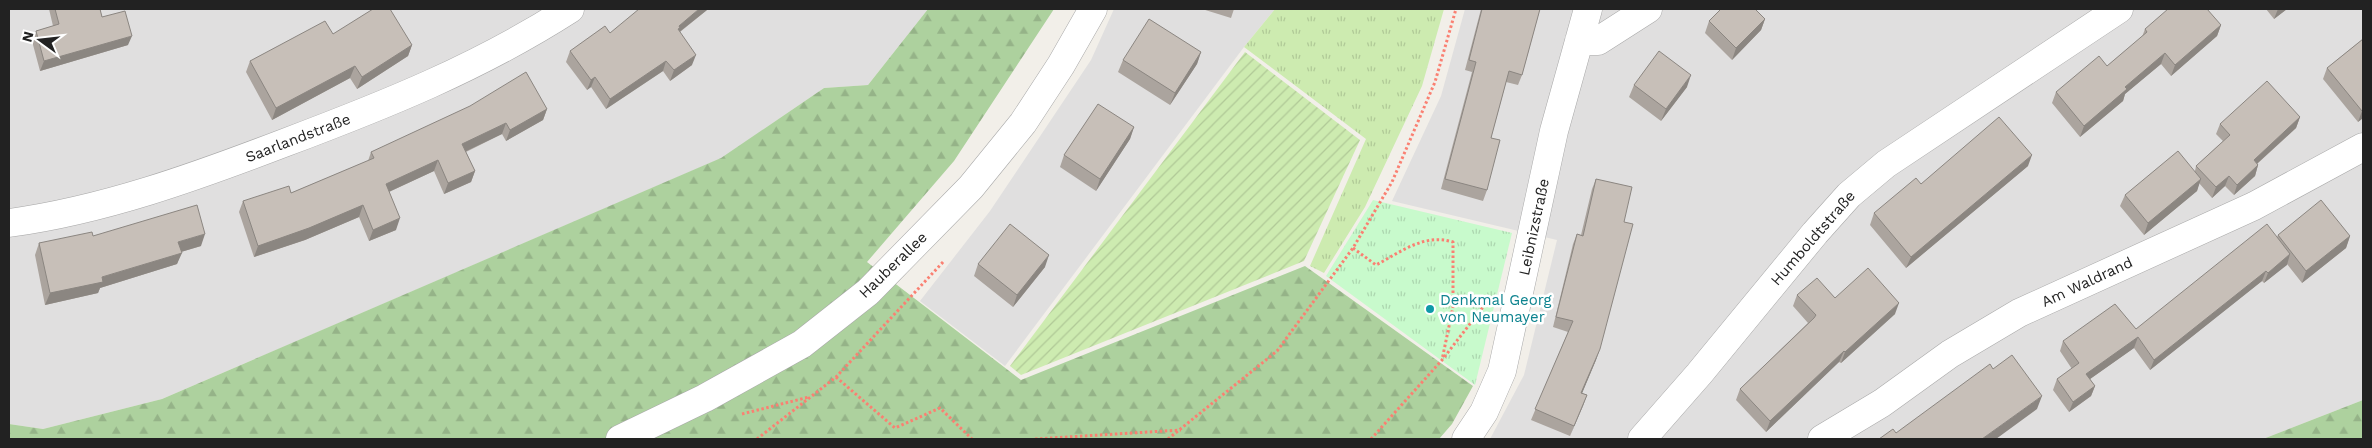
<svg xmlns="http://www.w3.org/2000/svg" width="2372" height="448" viewBox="0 0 2372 448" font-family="'Work Sans',sans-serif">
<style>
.residential{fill:#e0dfdf}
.grass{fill:url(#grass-tufts)}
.forest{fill:url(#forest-firs)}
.park{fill:url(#park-tufts)}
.garden{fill:url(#garden-furrows)}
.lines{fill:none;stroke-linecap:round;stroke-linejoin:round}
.minor-casing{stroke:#a9a9a9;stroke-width:29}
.path{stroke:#fa8072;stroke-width:3;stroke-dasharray:2.5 2.5;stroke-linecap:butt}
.minor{stroke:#fff;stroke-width:28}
.wall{fill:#aba49e}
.shaded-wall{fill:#8b8681}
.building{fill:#c7bfb8;stroke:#8b8681}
.culture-dot{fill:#0f9aa8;stroke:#fff;stroke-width:2}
.labels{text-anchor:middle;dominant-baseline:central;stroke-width:5;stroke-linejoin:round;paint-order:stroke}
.street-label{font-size:15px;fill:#222;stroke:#fff}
.culture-label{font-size:15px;fill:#0d838f;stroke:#fff;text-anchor:start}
</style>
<defs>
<pattern id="grass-tufts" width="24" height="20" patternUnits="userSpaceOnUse" patternTransform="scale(1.25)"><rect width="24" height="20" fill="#cdebb0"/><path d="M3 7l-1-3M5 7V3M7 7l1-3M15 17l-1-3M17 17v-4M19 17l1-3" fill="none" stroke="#b0c997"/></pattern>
<pattern id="forest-firs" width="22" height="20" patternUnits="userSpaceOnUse" patternTransform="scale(1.25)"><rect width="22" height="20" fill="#add19e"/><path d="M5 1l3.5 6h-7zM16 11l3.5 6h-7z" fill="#95b388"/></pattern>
<pattern id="park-tufts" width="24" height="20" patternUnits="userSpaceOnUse" patternTransform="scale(1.25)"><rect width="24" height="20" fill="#c8facc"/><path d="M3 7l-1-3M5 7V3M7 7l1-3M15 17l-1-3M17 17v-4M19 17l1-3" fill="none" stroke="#acd6af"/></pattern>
<pattern id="garden-furrows" width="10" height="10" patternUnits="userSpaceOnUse" patternTransform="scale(1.25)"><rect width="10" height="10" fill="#cdebb0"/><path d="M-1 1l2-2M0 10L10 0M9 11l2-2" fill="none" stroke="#b0c997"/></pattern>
</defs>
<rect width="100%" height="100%" fill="#f2efe9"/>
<path class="residential" d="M9,9H928L868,85L824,88L722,158L162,399L43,429L9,424Z
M1114,9H1275L1244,47L1005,366L920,301L990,211L1091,60Z
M1465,9H2363V400L2263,439H1490L1524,375L1557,240L1392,201L1441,96Z"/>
<path class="grass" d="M1275,9H1444L1422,86L1365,207L1324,273L1310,266L1366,139L1244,47Z"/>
<path class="forest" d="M928,9H1054L954,161L867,262L1021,380L1305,266L1473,386L1452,424L1439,439H9V424L43,429L162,399L721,158L824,88L868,85Z
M2363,400V439H2263Z"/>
<path class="park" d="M1373,200L1512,233L1475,385L1326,276Z"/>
<path class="garden" d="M1245,52L1360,140L1304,261L1021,375L1010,366Z"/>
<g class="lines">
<g class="minor-casing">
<path id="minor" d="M1579,41H1598L1648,9
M9,223C104,210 195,177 284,143C385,105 478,68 570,9
M620,439L705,398L802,344L868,292L971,187L1023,123L1061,65L1093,9
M1466,439L1484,412L1502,371L1554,131L1588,9
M1642,439L1699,374L1815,233L1849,195L1886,164L2119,9
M1822,439L1882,403L1950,354L2019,313L2254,206L2363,147"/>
</g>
<path class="path" d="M1353,248L1376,265C1401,252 1424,233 1453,242V307L1442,360
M836,377L895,428L940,408L972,439
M742,414L809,397
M757,439L836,377L944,261
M1035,439L1181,430
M1168,439L1277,351L1353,248L1392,182L1435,82L1456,9
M1371,439L1442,360L1483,307"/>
<use href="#minor" class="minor"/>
</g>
<path class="wall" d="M49,9H100L102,17L128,45L40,71L32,41L36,31L53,26Z
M1202,9H1234L1231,18Z
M1481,9H1540L1522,75L1518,85L1506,82L1491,138L1487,190L1483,201L1441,189L1472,72L1465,70Z
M2266,9H2287L2274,19Z
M707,10L680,32L692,65L670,81L663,71L606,109L591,87L587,90L566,62L570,51L610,33Z
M1765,19L1761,30L1732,60L1705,33L1709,21Z
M2221,25L2217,36L2171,76L2161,64L2125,94L2123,101L2080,137L2052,103L2056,92L2107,66L2142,37L2145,29Z
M333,34L412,45L408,56L357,89L350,78L272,120L246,72L250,61Z
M2363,39V118L2358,122L2323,79L2327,68Z
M1201,52L1197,64L1170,105L1118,72L1123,60Z
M1634,85L1687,87L1661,121L1629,97Z
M547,109L543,120L506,141L502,134L466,152L475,171L471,182L444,194L434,171L389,192L396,230L369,241L359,217L305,240L254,257L239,212L243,201L291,193L368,161L371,152Z
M2300,117L2296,128L2257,164L2258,165L2255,176L2234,195L2225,186L2212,198L2199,183L2197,191L2144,235L2120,206L2125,195L2195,171L2196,166L2223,141L2216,134L2220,124Z
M1134,127L1130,139L1096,191L1060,167L1064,155Z
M2028,166L1906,268L1870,225L1874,213L1921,184Z
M1596,179L1624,222L1596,360L1582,393L1587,395L1570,436L1531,420L1568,332L1553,327L1573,244L1577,234L1581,235L1592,189Z
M2278,235L2350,236L2346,248L2302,283L2287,264L2264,283L2262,281L2150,370L2134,348L2090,379L2095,386L2091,396L2069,412L2053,390L2057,379L2072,369L2060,351L2063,341L2136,329L2277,237Z
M93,236L201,246L181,252L177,264L100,288L98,293L45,305L35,255L39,243Z
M978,264L1045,267L1013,307L974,276Z
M1797,295L1835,298L1895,314L1841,363L1839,362L1766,432L1736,400L1740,389L1808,323L1793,306Z"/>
<path class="shaded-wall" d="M699,9H707V10L678,33L679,26Z
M2278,9H2287L2274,19Z
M1765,19L1761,30L1732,60L1736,48Z
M2221,25L2217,36L2171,76L2175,65Z
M132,36L128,45L40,71L44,61Z
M412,45L408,56L357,89L362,77Z
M1201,52L1197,64L1170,105L1175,93Z
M2165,53L2161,64L2125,94L2123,101L2080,137L2084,126L2125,87Z
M696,55L692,65L670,81L674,70Z
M666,61L663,71L606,109L610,99Z
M355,66L350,78L272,120L276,108Z
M1691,75L1687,87L1661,121L1666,109Z
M595,77L591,87L587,90L591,80Z
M547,109L543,120L506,141L510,130Z
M2363,110V118L2358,122L2362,111Z
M2300,117L2296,128L2250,170L2254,160Z
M506,123L502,134L458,155L462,144Z
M1134,127L1130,139L1096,191L1100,179Z
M2032,155L2028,166L1906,268L1911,257Z
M438,160L434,171L382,195L386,184Z
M2258,165L2255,176L2234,195L2237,185Z
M475,171L471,182L444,194L448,183Z
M2229,176L2225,186L2212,198L2216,187Z
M2201,179L2197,191L2144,235L2148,223Z
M363,205L359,217L305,240L254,257L258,246Z
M400,218L396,230L369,241L373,230Z
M205,234L201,246L174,254L178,242Z
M2350,236L2346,248L2302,283L2306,271Z
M182,253L177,264L100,288L98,293L45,305L50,293Z
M2290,254L2287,265L2264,283L2268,273Z
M1049,255L1045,267L1013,307L1017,295Z
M2266,271L2262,281L2150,370L2154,360Z
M1899,303L1895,314L1841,363L1845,352Z
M2138,337L2134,348L2083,384L2086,374Z
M1600,349L1596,360L1578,403L1581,393Z
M1844,351L1839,362L1766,432L1770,421Z
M2095,386L2091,396L2069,412L2073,402Z
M1587,395L1583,406L1570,436L1574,426Z
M2042,396L2037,409L1996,439H1982Z"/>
<path class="building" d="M55,9H100L102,17L125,11L132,36L44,61L36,31L59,24Z
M373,9H390L412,45L362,77L355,66L276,108L250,61L325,21L333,34Z
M639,9H699L679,26L680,28L678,29L696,55L674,70L666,61L610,99L595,77L591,80L570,51L605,26L610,33Z
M1482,9H1540L1522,75L1509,71L1491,138L1500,140L1487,190L1445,179L1476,62L1469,60Z
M1721,9H1755L1765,19L1736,48L1709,21Z
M2168,9H2207L2221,25L2175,65L2165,53L2125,87L2127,89L2084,126L2056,92L2099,56L2107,66L2147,32L2145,29Z
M1149,19L1201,52L1175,93L1123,60Z
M2363,39V110L2362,111L2327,68Z
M1659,51L1691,75L1666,109L1634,85Z
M526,72L547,109L510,130L506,123L462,144L475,171L448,183L438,160L386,184L400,218L373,230L363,205L309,228L258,246L243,201L289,186L291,193L374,158L371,152L470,106Z
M2267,81L2300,117L2254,160L2258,165L2237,185L2229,176L2216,187L2196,166L2230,135L2220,124Z
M1098,104L1134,127L1100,179L1064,155Z
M1999,117L2032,155L1911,257L1874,213L1916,178L1921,184Z
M2178,151L2201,179L2148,223L2125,195Z
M1596,179L1632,187L1624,222L1633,224L1600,349L1581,393L1587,395L1574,426L1535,409L1573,321L1556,317L1577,234L1583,236Z
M2321,200L2350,236L2306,271L2278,235Z
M197,205L205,234L178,242L182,253L102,277L103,282L50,293L39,243L92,232L93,236Z
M1010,224L1049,255L1017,295L978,264Z
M2267,224L2290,254L2268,273L2266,271L2154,360L2138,337L2086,374L2095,386L2073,402L2057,379L2079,363L2063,341L2115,304L2136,329Z
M1868,268L1899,303L1845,352L1844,351L1770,421L1740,389L1814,318L1816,315L1797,295L1817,278L1835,298Z
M2012,355L2042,396L1982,439H1879L1893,429L1896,433L1990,364L1993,369Z"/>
<circle class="culture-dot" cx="1430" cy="309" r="5"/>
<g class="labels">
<g class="street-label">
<text transform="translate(298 138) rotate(-21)">Saarlandstraße</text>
<text transform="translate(1534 227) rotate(-78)">Leibnizstraße</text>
<text transform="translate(1813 238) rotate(-49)">Humboldtstraße</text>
<text transform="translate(893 265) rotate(-44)">Hauberallee</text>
<text transform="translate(2087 282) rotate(-25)">Am Waldrand</text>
</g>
<g class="culture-label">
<text x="1440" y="300">Denkmal Georg<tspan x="1440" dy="17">von Neumayer</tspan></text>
</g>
</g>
<rect width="2372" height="448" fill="none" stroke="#222222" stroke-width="20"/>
<g transform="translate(40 40) rotate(285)" stroke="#ffffff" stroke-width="4" paint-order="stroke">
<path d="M0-4L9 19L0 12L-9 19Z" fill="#222222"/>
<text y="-8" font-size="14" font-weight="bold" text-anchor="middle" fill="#222222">N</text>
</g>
</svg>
